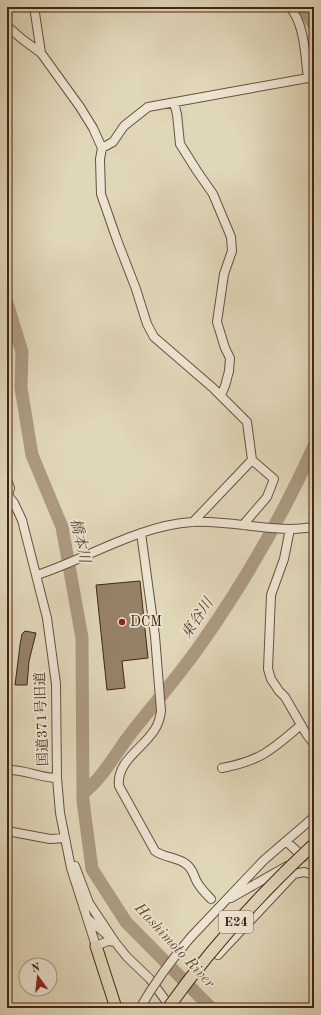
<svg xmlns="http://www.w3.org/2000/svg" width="321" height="1015" viewBox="0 0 321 1015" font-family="'Old Standard TT','Noto Serif JP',serif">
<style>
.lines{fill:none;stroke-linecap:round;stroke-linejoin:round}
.river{stroke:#ab9980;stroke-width:13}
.building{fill:#968169;stroke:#452414}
.minor-casing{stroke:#6c503d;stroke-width:10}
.highway-casing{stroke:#452414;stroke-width:13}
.minor{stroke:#ebe4d1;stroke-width:8}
.highway{stroke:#e0d6b8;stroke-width:11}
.minor-bridge-casing{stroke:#6c503d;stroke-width:10;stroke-linecap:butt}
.highway-bridge-casing{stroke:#452414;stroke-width:13;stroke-linecap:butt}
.minor-bridge{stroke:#ebe4d1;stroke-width:8}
.highway-bridge{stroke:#e0d6b8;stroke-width:11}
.poi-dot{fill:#8f2418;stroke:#ebe4d1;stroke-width:1.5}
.labels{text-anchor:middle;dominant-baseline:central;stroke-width:3.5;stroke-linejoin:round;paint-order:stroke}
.shield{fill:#ebe4d1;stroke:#775e4d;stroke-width:1}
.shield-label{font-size:13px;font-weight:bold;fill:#452414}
.poi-label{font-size:14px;fill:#452414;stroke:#ebe4d1;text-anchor:start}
.street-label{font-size:14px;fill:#452414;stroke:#ebe4d1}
.water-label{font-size:15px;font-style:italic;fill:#644734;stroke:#ebe4d1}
</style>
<rect width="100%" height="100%" fill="#e0d6b8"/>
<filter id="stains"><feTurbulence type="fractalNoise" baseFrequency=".005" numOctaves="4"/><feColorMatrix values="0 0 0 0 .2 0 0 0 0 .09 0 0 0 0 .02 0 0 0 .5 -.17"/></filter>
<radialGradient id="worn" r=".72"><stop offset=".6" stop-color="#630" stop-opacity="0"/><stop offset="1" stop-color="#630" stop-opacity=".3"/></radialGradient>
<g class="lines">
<path class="river" d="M302,7L314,25
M7,303L22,352L21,388L32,455L62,527L82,638L83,801L92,869L126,922L211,1008
M83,793C104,777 116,752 132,732C155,703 180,674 201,644C243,584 284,513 314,446"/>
</g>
<path class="building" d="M140,581L148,658L122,661L125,688L107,690L96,585Z
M25,631L36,633L29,661L27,685H15L20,645L22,634Z"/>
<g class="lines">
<g class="minor-casing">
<path id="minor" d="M36,7L35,13L41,53
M290,7C305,25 305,56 308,78
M7,26L22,39L41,53L80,107L93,128L102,148L100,159L101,194L117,240L136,289L147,324L154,337L213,388L247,422L252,460L193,522
M174,103L177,114L180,144L197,171L213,194L231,237L232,251L224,274L217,322L225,348L230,358L229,371L225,386L221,395
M102,148L113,142L124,126L148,107L308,78L314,80
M7,480L10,488L8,496
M7,494L14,503L22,520L47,618L56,684L57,778L60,813L71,868L96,946L108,941L115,942
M243,525L267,497L274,479L252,460
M290,529L284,559L271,595L268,669L271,679L279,691L285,697L307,735L314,744
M141,533L155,636L161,711C160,718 159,723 155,729C144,748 116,761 119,786L155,851C165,858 177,857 186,864C194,870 193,875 197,882C201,889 206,894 211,899
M37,575C86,559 140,525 192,522C224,520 258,529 290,529C298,529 306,528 314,527
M222,768C260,761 272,750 301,725
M7,770C25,769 40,778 57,778
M7,831L50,839L65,838L66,842
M286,841L303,857
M75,866L89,903L115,942L127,957L150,979L171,1008
M231,898L287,866
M87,918L107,935
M191,937L264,860L314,817
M218,955L294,874L304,872L314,875"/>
</g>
<g class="highway-casing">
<path id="highway" d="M96,946L116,1008"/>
</g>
<use href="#minor" class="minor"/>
<use href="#highway" class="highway"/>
<g class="minor-bridge-casing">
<path id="minor-bridge" d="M140,1008C155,982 172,959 191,937"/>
</g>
<g class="highway-bridge-casing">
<path id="highway-bridge" d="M168,1008C211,948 260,894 314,844"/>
</g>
<use href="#minor-bridge" class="minor-bridge"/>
<use href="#highway-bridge" class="highway-bridge"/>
</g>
<circle class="poi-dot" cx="122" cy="622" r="4"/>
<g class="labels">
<rect class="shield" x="219" y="911" width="34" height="22" rx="3"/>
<g class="shield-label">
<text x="236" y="922">E24</text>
</g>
<g class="poi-label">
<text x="130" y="622">DCM</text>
</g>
<g class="street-label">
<text transform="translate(42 719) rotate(-92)">国道371号旧道</text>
</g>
<g class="water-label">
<text transform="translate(79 541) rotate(77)">橋本川</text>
<text transform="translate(198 619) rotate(-56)">東谷川</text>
<text transform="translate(174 946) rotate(47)">Hashimoto River</text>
</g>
</g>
<rect width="321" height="1015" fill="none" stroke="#e0d6b8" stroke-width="24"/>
<rect x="8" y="8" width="305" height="999" fill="none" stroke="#452414" stroke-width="2"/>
<rect x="12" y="12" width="297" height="991" fill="none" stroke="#452414"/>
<g transform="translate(38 977) rotate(345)"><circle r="19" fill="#ebe4d1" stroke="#a99785"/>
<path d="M0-3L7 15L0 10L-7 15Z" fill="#8f2418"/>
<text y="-6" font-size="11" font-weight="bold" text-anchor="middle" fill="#452414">N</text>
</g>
<rect width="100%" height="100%" filter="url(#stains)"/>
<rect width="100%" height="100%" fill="url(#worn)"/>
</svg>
